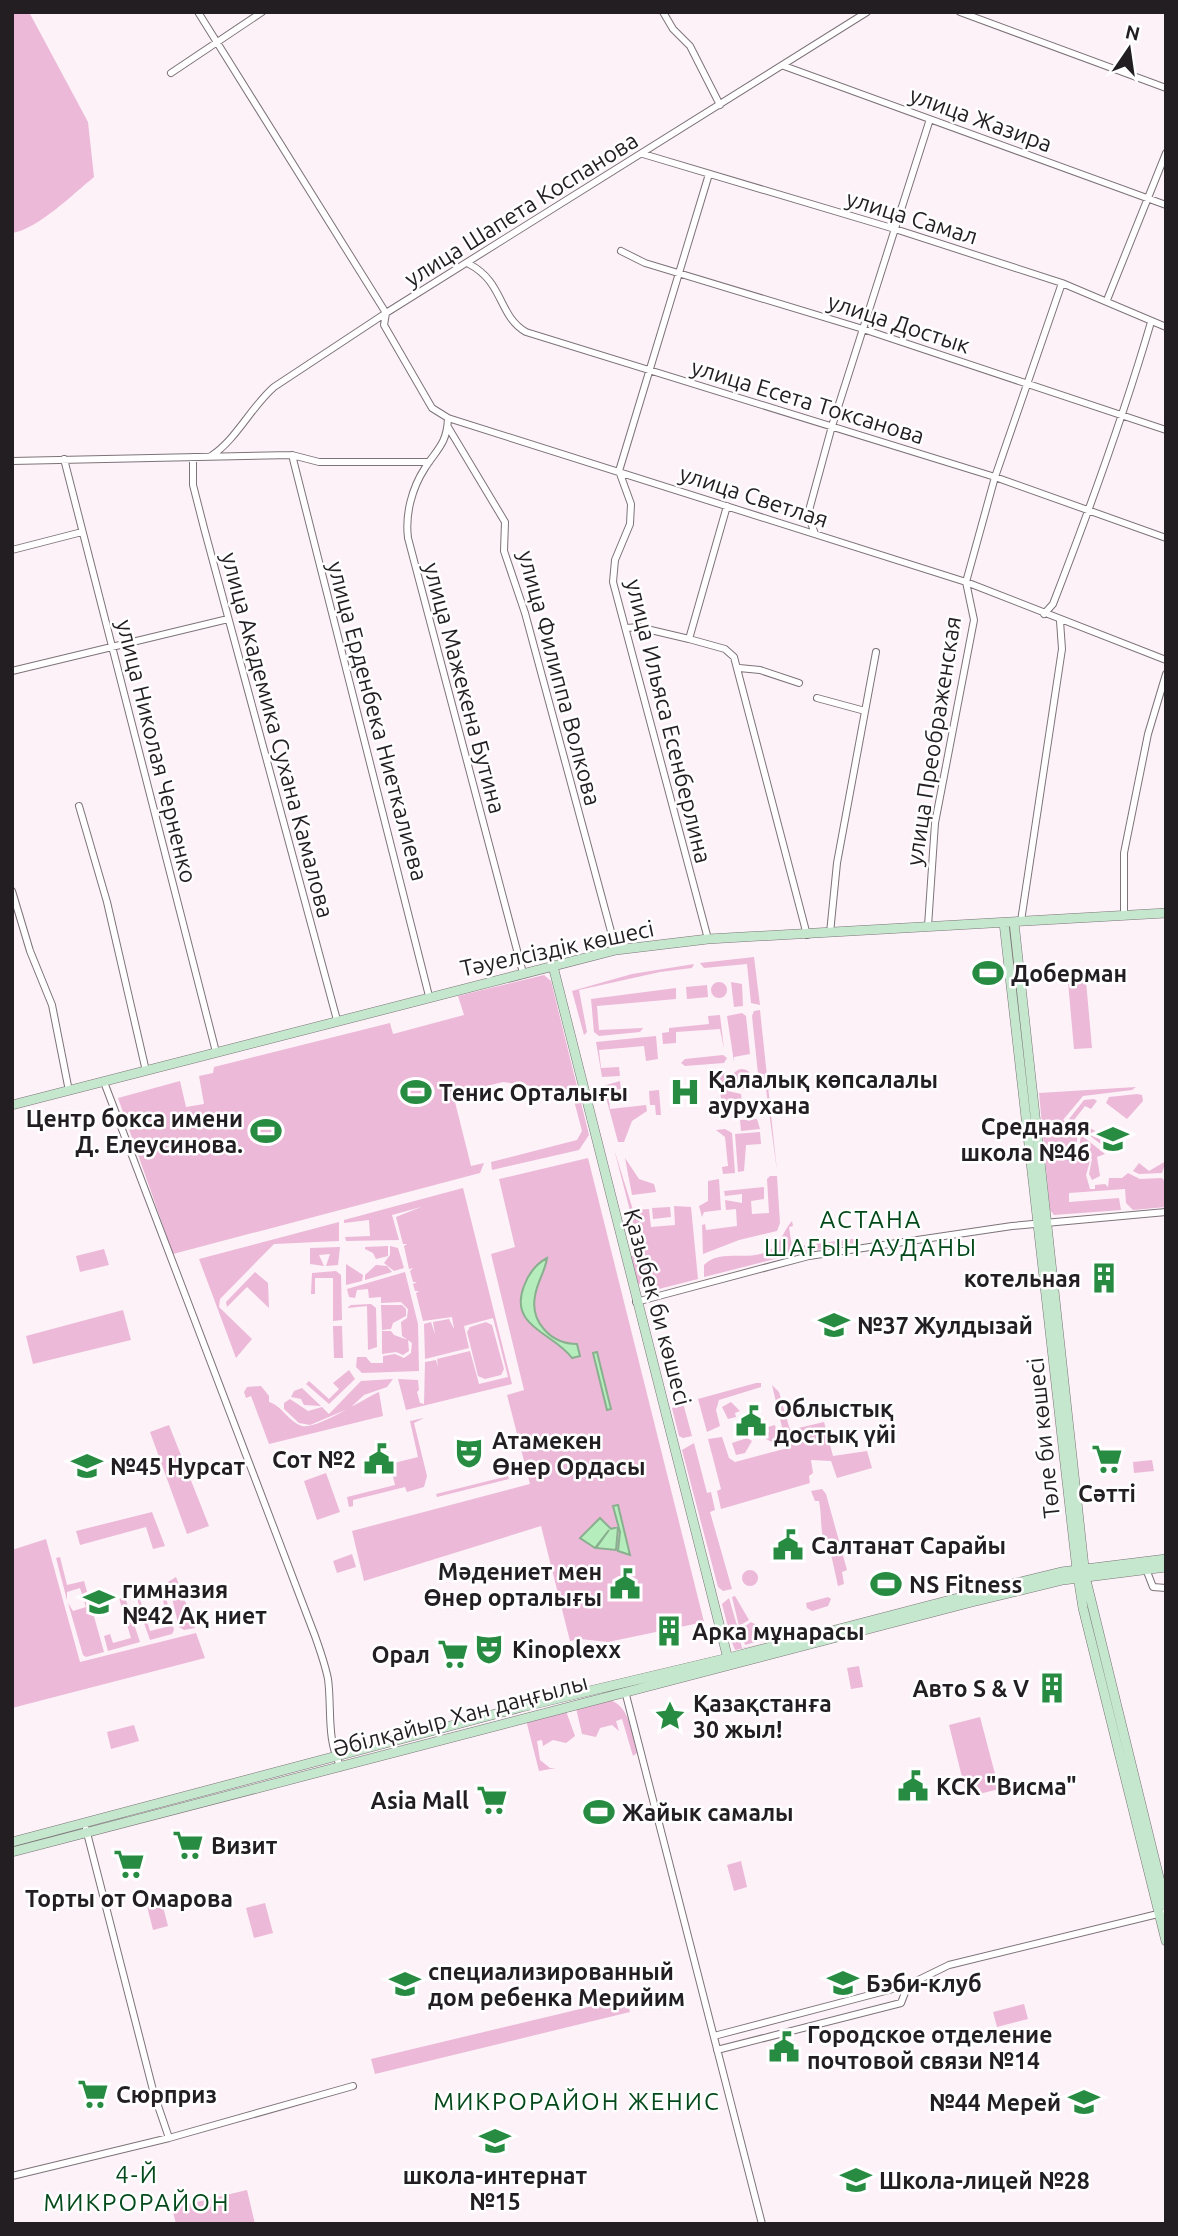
<svg xmlns="http://www.w3.org/2000/svg" width="1178" height="2236" viewBox="0 0 1178 2236" font-family="Ubuntu,sans-serif">
<style>
.green{fill:#ecb9d8}
.water{fill:#b5eebc;stroke:#89b08e;stroke-width:2}
.lines{fill:none;stroke-linecap:round;stroke-linejoin:round}
.street-casing{stroke:#7d7379;stroke-width:8}
.secondary-casing{stroke:#7d7379;stroke-width:10}
.street{stroke:#fff;stroke-width:6}
.secondary{stroke:#c4e7cd;stroke-width:9}
.labels{text-anchor:middle;dominant-baseline:central;stroke-width:5;stroke-linejoin:round;paint-order:stroke}
.street-label{font-size:23px;fill:#221e21;stroke:#fff}
.poi-label{font-size:23px;font-weight:bold;fill:#221e21;stroke:#fff;text-anchor:start}
.neighbourhood-label{font-size:24px;letter-spacing:2px;fill:#03491a;stroke:#fff}
</style>
<rect width="100%" height="100%" fill="#fdf2f8"/>
<path class="green" d="M12,12H29L88,122L94,177C73,194 38,229 12,233Z
M754,957L760,1005L751,1003L747,964L704,968L700,963Z
M694,964L692,968L660,972L579,990L587,1032L584,1035L572,991L632,974Z
M544,975L551,981L589,1135L579,1150L492,1170L491,1162L577,1140L582,1131L571,1089H553L503,1082L453,1094L471,1166L484,1163L480,1173L173,1254L118,1098L180,1081L186,1107L204,1104L199,1076L213,1073L214,1067L390,1023L393,1034L464,1015L458,996Z
M1086,981L1092,1048L1074,1049L1068,982Z
M731,982L742,984L743,1006L734,1007Z
M711 990a8 8 0 1 1 16 0a8 8 0 1 1-16 0Z
M707,985L708,997L687,999L686,987Z
M676,988V999L597,1006L599,1030L643,1028L640,1032L599,1036L594,1032L591,999Z
M760,1010L777,1171L764,1074H758L752,1016L754,1011Z
M742,1013L746,1016L750,1054L734,1057V1062L727,1016Z
M720,1015L724,1049L720,1029L676,1032V1043L663,1044L662,1033L669,1032V1028L709,1024L708,1016Z
M656,1036L658,1059L646,1061L644,1046L599,1050L601,1068L619,1067L620,1076L602,1077L596,1042Z
M723,1055L727,1058L724,1063L685,1066L681,1063L685,1059Z
M732 1079a10 10 0 1 1 20 0a10 10 0 1 1-20 0Z
M724,1071L728,1091L741,1094L743,1111L733,1112L732,1106L713,1108L721,1099L718,1072Z
M620,1081L621,1089L608,1091L610,1109L646,1105L647,1111L632,1121L624,1142H618L603,1086Z
M1136,1087L1132,1090L1083,1096L1063,1120L1078,1133L1076,1147L1090,1161L1086,1175L1090,1189H1095V1185L1105,1184L1108,1187L1109,1178H1122L1128,1173L1140,1179L1162,1178L1166,1183V1207L1133,1210L1126,1203L1125,1189L1069,1193V1202L1119,1198L1121,1210L1054,1215L1050,1210L1039,1093Z
M659,1090L661,1115H656L655,1105H650L649,1091Z
M1137,1094L1142,1095L1143,1101L1127,1119L1106,1103L1109,1097Z
M1094,1099L1097,1101L1091,1109L1085,1106L1074,1120L1088,1131L1090,1128L1109,1139L1103,1146L1069,1119L1084,1100Z
M757,1119L760,1129L741,1131L740,1120Z
M725,1129L732,1133L735,1173L723,1174L722,1167L728,1166L725,1137L716,1130Z
M760,1132L761,1144L746,1145L744,1171L738,1172L735,1134Z
M1081,1135L1105,1154L1097,1157L1100,1176L1092,1180L1089,1174L1092,1159L1079,1148Z
M614,1149L633,1210L649,1209L651,1227L675,1225L674,1206L691,1207L698,1279L655,1290L637,1283L628,1257L641,1253Z
M588,1158L704,1622L608,1642L580,1639L570,1641L541,1526L364,1581L352,1531L530,1484L507,1395L524,1390L491,1254L515,1247L499,1179Z
M625,1158L639,1179L654,1184L656,1192L632,1195Z
M1166,1161L1162,1173L1139,1174L1133,1171L1139,1163L1149,1171Z
M770,1176H777L780,1223L777,1231L739,1240L703,1254L702,1225L705,1224L706,1230L737,1226L736,1209L726,1210L725,1200L742,1203V1194L725,1196L724,1191L764,1187V1199L751,1201L752,1214L769,1213L767,1179Z
M719,1179L721,1210L704,1212L702,1217L699,1206L708,1201V1181Z
M463,1188L512,1384L406,1410L398,1379L418,1380L419,1390L417,1392L420,1403L424,1404L425,1362L436,1360L438,1367L437,1359L470,1351L479,1384L508,1377L493,1318L464,1326L469,1348L425,1359L424,1324L431,1322L435,1334L433,1322L449,1319L454,1329L452,1317L423,1321L416,1293L419,1291H415L413,1284L417,1282H413L410,1271L413,1268L409,1269L404,1246L407,1244H403L396,1217L421,1207L392,1215L399,1240L346,1241L345,1237L370,1236L369,1220L344,1223V1220Z
M670,1207L671,1217L653,1219L652,1208Z
M792,1221L793,1226L789,1227L792,1247L859,1238L860,1243L803,1252L704,1277V1265C721,1247 753,1264 773,1248C782,1241 785,1228 792,1221Z
M339,1222V1241L274,1244L220,1299L219,1307L252,1339L236,1358L199,1259Z
M388,1246V1256L376,1259L373,1253L365,1249V1247Z
M390,1246L398,1248L404,1268L394,1271L384,1263L390,1255Z
M340,1247L338,1265L326,1266L330,1254L319,1255L324,1266L310,1264V1248Z
M104,1249L109,1265L80,1272L76,1256Z
M346,1264L363,1275L362,1281L346,1285Z
M376,1265L387,1266L392,1272L365,1280V1275Z
M336,1271L341,1275L342,1320L333,1321V1278H315V1294H311L312,1273Z
M255,1272L268,1283L269,1308L247,1287L227,1307L226,1302Z
M405,1272L418,1324L419,1371L362,1373L356,1367L357,1357H366L371,1363H383V1356L395,1354L404,1358L411,1353L412,1343L402,1336L401,1322L407,1318L408,1309L401,1302L381,1303V1297L369,1298L368,1289L357,1290L355,1298L349,1297L347,1289Z
M371,1304L376,1308L377,1347L368,1350L367,1306L347,1308L351,1305Z
M381,1305H402L406,1309V1316L393,1323L391,1329L382,1330Z
M123,1310L131,1340L33,1364L26,1336Z
M486,1322L492,1325L504,1369L501,1375L485,1379L478,1376L467,1332L470,1327Z
M333,1326H342L343,1358H334Z
M382,1331H391L394,1335L408,1340L409,1351L403,1355L396,1352L382,1354Z
M349,1370L355,1379L329,1404L306,1384L309,1381L329,1399L339,1389L333,1383Z
M393,1379L387,1387L364,1395L350,1408L310,1425L299,1423L284,1409V1403L290,1399L308,1411L322,1407L329,1414L361,1381Z
M756,1383H761V1387L719,1400L716,1410L720,1426L707,1432L698,1399Z
M772,1385L779,1392L790,1430L824,1422L833,1456L867,1451L872,1468L837,1478L831,1461L811,1460L813,1473L809,1476L810,1483L721,1509L717,1491L721,1489L708,1439L722,1437L729,1458L735,1462L784,1449L786,1444Z
M261,1386L269,1396V1402C281,1405 289,1422 302,1426C316,1430 365,1398 379,1392L383,1416L269,1444L251,1396L246,1398L244,1392L247,1387Z
M302,1388L303,1389L321,1406L304,1405L301,1399L291,1397L294,1391Z
M731,1402L740,1411L735,1413L736,1417L728,1419L722,1407Z
M683,1403L692,1436L683,1438L679,1436L672,1408Z
M424,1418L414,1423L427,1476L424,1487L407,1492L405,1487L353,1500V1506L349,1507L347,1497L395,1485L390,1464L418,1457L410,1421Z
M169,1425L209,1526L187,1534L150,1432Z
M775,1425L779,1443L778,1445L766,1439L763,1434L769,1432L768,1427Z
M747,1438L752,1441L745,1453L736,1455L732,1443Z
M694,1443L707,1493L711,1492L715,1510L710,1512L732,1589L723,1591L718,1587L682,1450Z
M1152,1460L1154,1471L1134,1473L1133,1462Z
M326,1473L340,1512L317,1520L304,1481Z
M508,1476L509,1479L437,1497L436,1494Z
M822,1489L826,1494L847,1570L842,1572L844,1584L838,1586L829,1545L824,1542C820,1527 822,1516 819,1501H815L811,1491Z
M152,1512L165,1546L153,1549L146,1527L80,1545L76,1531Z
M46,1539L80,1662L196,1633L205,1658L12,1708V1550Z
M352,1554L356,1567L337,1573L333,1561Z
M60,1557L67,1585L84,1581L104,1652L86,1657L83,1655L68,1603L73,1611L86,1607L80,1588L67,1592V1600L56,1558Z
M742 1578a8 8 0 1 1 16 0a8 8 0 1 1-16 0Z
M176,1577L195,1628L184,1630L179,1627L168,1582Z
M158,1582L163,1585L174,1630L172,1634L150,1640L144,1623L147,1622L143,1620L136,1594L138,1593L150,1631L170,1626Z
M735,1596L749,1620L739,1626L732,1597Z
M125,1597L140,1642L108,1651L104,1636L110,1634L113,1643L131,1638L119,1598Z
M828,1597L831,1599L828,1606L812,1611L807,1608L806,1603Z
M729,1598L738,1629L729,1631L722,1604Z
M751,1622L764,1629L767,1639L745,1645L741,1629Z
M738,1632L742,1648L768,1643L735,1650L729,1635Z
M859,1666L863,1687L851,1689L847,1668Z
M607,1699C631,1705 631,1733 637,1753L633,1756L622,1719L616,1721L619,1731L612,1725L600,1728L596,1737L582,1734L576,1708Z
M566,1711L575,1736L566,1743L553,1740L543,1746L542,1740L537,1741L540,1760L550,1768H556L539,1771L526,1720Z
M980,1717L999,1789L967,1797L949,1725Z
M134,1725L139,1741L111,1749L107,1732Z
M741,1861L747,1887L734,1891L727,1865Z
M162,1903L168,1926L153,1930L147,1906Z
M265,1903L273,1933L254,1938L246,1908Z
M626,1998L630,2012L375,2074L371,2059Z
M1024,2004L1028,2019L997,2027L993,2012Z
M247,2190L255,2224H176L172,2208Z"/>
<path class="water" d="M547,1258C545,1272 537,1282 535,1296C530,1322 551,1344 577,1344L580,1356L572,1358C554,1333 508,1327 524,1286C528,1275 534,1265 547,1258Z
M597,1352L611,1409L607,1410L593,1353Z
M618,1505L630,1555L618,1551L620,1532L613,1506Z
M600,1518L611,1529L618,1527L616,1550L596,1548L609,1530L595,1548L580,1538Z"/>
<g class="lines">
<g class="street-casing">
<path id="street" d="M198,12L386,313L384,325L432,408L448,418L966,582L1166,660
M663,12L673,29L690,46L720,105
M960,12L1166,88
M784,66L1166,205
M171,73L262,12
M643,154L895,229L1062,283L1166,327
M621,251L645,263L863,329L1166,430
M469,264C504,282 498,316 526,332L995,477L1166,538
M1107,300L1166,153
M448,418C447,444 437,449 425,468C412,488 405,514 408,538L523,973
M448,427L505,522L504,551L525,613L616,950
M292,455L429,996
M211,456C236,440 251,407 274,387L386,313L867,12
M193,457V485L204,528L337,1020
M64,459L216,1052
M12,461L292,455L319,462H429
M727,506L689,639L725,649L734,657L807,935
M815,534L808,514L832,426L930,119
M12,550L82,532
M1044,614L1053,604C1089,511 1123,418 1151,322
M627,628L638,627L689,639
M739,668L760,670L799,683
M12,671L228,619
M817,698L865,711
M79,806L107,902L146,1071
M12,891L30,951L52,1005L69,1091
M1124,916V853L1148,734L1166,674
M1021,921L1062,649L1060,621
M928,926L935,823L974,620L966,582L995,477L1062,283
M830,933L837,863L876,652
M708,939L613,582L615,560L630,524L631,504L619,471L709,174
M104,1082L315,1636C320,1650 325,1664 328,1679C332,1708 326,1740 341,1767
M636,1302L809,1256L1012,1226L1166,1212
M1146,1569L1153,1587L1166,1588
M625,1691L762,2224
M86,1829L154,2094L169,2138
M714,2036L908,1985L949,1965L1166,1912
M717,2050L901,2003L908,1985
M12,2176L169,2138L353,2086"/>
</g>
<g class="secondary-casing">
<path id="secondary" d="M1014,922L1085,1576L1166,1906
M1004,923L1077,1570L1083,1608L1166,1941
M553,966L729,1663
M12,1105L616,950L708,939L1166,913
M12,1842L522,1707L728,1658L1020,1582L1061,1572L1166,1559
M12,1852L972,1602L1063,1580L1166,1567"/>
</g>
<use href="#street" class="street"/>
<use href="#secondary" class="secondary"/>
</g>
<defs>
<g id="stadium-bare" transform="scale(2.415)"><path d="M0-5a6.5 5 0 1 0 0 10a6.5 5 0 1 0 0-10ZM-3.5-1.8h7v3.6h-7Z" fill="#278c42" stroke="#fff" stroke-width="2.5" paint-order="stroke"/></g>
<g id="hospital-bare" transform="scale(2.415)"><path d="M-5-5h3v3.5h4V-5h3V5h-3V1.5h-4V5h-3Z" fill="#278c42" stroke="#fff" stroke-width="2.5" paint-order="stroke"/></g>
<g id="school-bare" transform="scale(2.415)"><path d="M0-5L7-2L0 1L-7-2ZM-4 1L0 2.5L4 1V4Q0 6-4 4Z" fill="#278c42" stroke="#fff" stroke-width="2.5" paint-order="stroke"/></g>
<g id="building-bare" transform="scale(2.415)"><path d="M-4-6H4V6H1V3H-1V6H-4ZM-2.5-4.3h1.7v1.8h-1.7ZM.8-4.3h1.7v1.8H.8ZM-2.5-1h1.7V.8h-1.7ZM.8-1h1.7V.8H.8Z" fill="#278c42" stroke="#fff" stroke-width="2.5" paint-order="stroke"/></g>
<g id="civic-bare" transform="scale(2.415)"><path d="M-.6-6.5H3V-4.5H.6V-3L4-1V1h2V6H-6V1h2V-1L-.6-3ZM-1.2 2.5V6h2.4V2.5Z" fill="#278c42" stroke="#fff" stroke-width="2.5" paint-order="stroke"/></g>
<g id="theatre-bare" transform="scale(2.415)"><path d="M-5-5.5Q0-4 5-5.5V0Q5 5 0 6Q-5 5-5 0ZM-3.3-2.5H-1v1.5H-3.3ZM1-2.5H3.3v1.5H1ZM-2.8 1Q0 5.5 2.8 1Z" fill="#278c42" stroke="#fff" stroke-width="2.5" paint-order="stroke"/></g>
<g id="supermarket-bare" transform="scale(2.415)"><path d="M-6-5.5h2.5l.6 2H6L4.5 2H-2.5L-4.4-4H-6ZM-1.5 3.2a1.3 1.3 0 1 0 .1 0ZM3 3.2a1.3 1.3 0 1 0 .1 0Z" fill="#278c42" stroke="#fff" stroke-width="2.5" paint-order="stroke"/></g>
<g id="sight-bare" transform="scale(2.415)"><path d="M0-6L1.8-2.2L6-1.7L2.9 1.2L3.7 5.4L0 3.3L-3.7 5.4L-2.9 1.2L-6-1.7L-1.8-2.2Z" fill="#278c42" stroke="#fff" stroke-width="2.5" paint-order="stroke"/></g>
</defs>
<g fill-rule="evenodd">
<use href="#stadium-bare" x="988" y="973"/>
<use href="#stadium-bare" x="416" y="1092"/>
<use href="#hospital-bare" x="685" y="1092"/>
<use href="#stadium-bare" x="266" y="1131"/>
<use href="#school-bare" x="1113" y="1139"/>
<use href="#building-bare" x="1104" y="1278"/>
<use href="#school-bare" x="834" y="1325"/>
<use href="#civic-bare" x="751" y="1421"/>
<use href="#theatre-bare" x="469" y="1453"/>
<use href="#civic-bare" x="379" y="1459"/>
<use href="#supermarket-bare" x="1107" y="1459"/>
<use href="#school-bare" x="87" y="1466"/>
<use href="#civic-bare" x="788" y="1545"/>
<use href="#civic-bare" x="625" y="1584"/>
<use href="#stadium-bare" x="886" y="1584"/>
<use href="#school-bare" x="99" y="1602"/>
<use href="#building-bare" x="669" y="1631"/>
<use href="#theatre-bare" x="489" y="1649"/>
<use href="#supermarket-bare" x="453" y="1654"/>
<use href="#building-bare" x="1052" y="1688"/>
<use href="#sight-bare" x="670" y="1716"/>
<use href="#civic-bare" x="913" y="1786"/>
<use href="#supermarket-bare" x="492" y="1800"/>
<use href="#stadium-bare" x="599" y="1812"/>
<use href="#supermarket-bare" x="188" y="1845"/>
<use href="#supermarket-bare" x="129" y="1864"/>
<use href="#school-bare" x="843" y="1983"/>
<use href="#school-bare" x="405" y="1984"/>
<use href="#civic-bare" x="784" y="2047"/>
<use href="#supermarket-bare" x="93" y="2094"/>
<use href="#school-bare" x="1084" y="2102"/>
<use href="#school-bare" x="495" y="2141"/>
<use href="#school-bare" x="856" y="2180"/>
</g>
<g class="labels">
<g class="street-label">
<text transform="translate(981 119) rotate(20)">улица Жазира</text>
<text transform="translate(521 209) rotate(-32)">улица Шапета Коспанова</text>
<text transform="translate(912 217) rotate(17)">улица Самал</text>
<text transform="translate(899 323) rotate(18)">улица Достык</text>
<text transform="translate(808 401) rotate(17)">улица Есета Токсанова</text>
<text transform="translate(754 496) rotate(18)">улица Светлая</text>
<text transform="translate(560 678) rotate(75)">улица Филиппа Волкова</text>
<text transform="translate(465 688) rotate(75)">улица Мажекена Бутина</text>
<text transform="translate(378 721) rotate(75)">улица Ерденбека Ниеткалиева</text>
<text transform="translate(669 721) rotate(76)">улица Ильяса Есенберлина</text>
<text transform="translate(278 735) rotate(75)">улица Академика Сухана Камалова</text>
<text transform="translate(933 741) rotate(-81)">улица Преображенская</text>
<text transform="translate(157 751) rotate(76)">улица Николая Черненко</text>
<text transform="translate(557 948) rotate(-12)">Тәуелсіздік көшесі</text>
<text transform="translate(658 1307) rotate(75)">Қазыбек би көшесі</text>
<text transform="translate(1043 1438) rotate(-96)">Төле би көшесі</text>
<text transform="translate(460 1715) rotate(-15)">Әбілқайыр Хан даңғылы</text>
</g>
<g class="poi-label">
<text x="1011" y="973">Доберман</text>
<text x="708" y="1079">Қалалық көпсалалы<tspan x="708" dy="26">аурухана</tspan></text>
<text x="439" y="1092">Тенис Орталығы</text>
<text x="243" y="1118" text-anchor="end">Центр бокса имени<tspan x="243" dy="26">Д. Елеусинова.</tspan></text>
<text x="1090" y="1126" text-anchor="end">Среднаяя<tspan x="1090" dy="26">школа №46</tspan></text>
<text x="1081" y="1278" text-anchor="end">котельная</text>
<text x="857" y="1325">№37 Жулдызай</text>
<text x="774" y="1408">Облыстық<tspan x="774" dy="26">достық үйі</tspan></text>
<text x="492" y="1440">Атамекен<tspan x="492" dy="26">Өнер Ордасы</tspan></text>
<text x="356" y="1459" text-anchor="end">Сот №2</text>
<text x="110" y="1466">№45 Нурсат</text>
<text x="1107" y="1493" text-anchor="middle">Cәтті</text>
<text x="811" y="1545">Салтанат Сарайы</text>
<text x="602" y="1571" text-anchor="end">Мәдениет мен<tspan x="602" dy="26">Өнер орталығы</tspan></text>
<text x="909" y="1584">NS Fitness</text>
<text x="122" y="1589">гимназия<tspan x="122" dy="26">№42 Ақ ниет</tspan></text>
<text x="692" y="1631">Арка мұнарасы</text>
<text x="512" y="1649">Kinoplexx</text>
<text x="430" y="1654" text-anchor="end">Орал</text>
<text x="1029" y="1688" text-anchor="end">Авто S &amp; V</text>
<text x="693" y="1703">Қазақстанға<tspan x="693" dy="26">30 жыл!</tspan></text>
<text x="936" y="1786">КСК "Висма"</text>
<text x="469" y="1800" text-anchor="end">Asia Mall</text>
<text x="622" y="1812">Жайык самалы</text>
<text x="211" y="1845">Визит</text>
<text x="129" y="1898" text-anchor="middle">Торты от Омарова</text>
<text x="428" y="1971">специализированный<tspan x="428" dy="26">дом ребенка Мерийим</tspan></text>
<text x="866" y="1983">Бэби-клуб</text>
<text x="807" y="2034">Городское отделение<tspan x="807" dy="26">почтовой связи №14</tspan></text>
<text x="116" y="2094">Сюрприз</text>
<text x="1061" y="2102" text-anchor="end">№44 Мерей</text>
<text x="495" y="2175" text-anchor="middle">школа-интернат<tspan x="495" dy="26">№15</tspan></text>
<text x="879" y="2180">Школа-лицей №28</text>
</g>
<g class="neighbourhood-label">
<text x="871" y="1219">АСТАНА<tspan x="871" dy="28">ШАҒЫН АУДАНЫ</tspan></text>
<text x="577" y="2101">МИКРОРАЙОН ЖЕНИС</text>
<text x="137" y="2174">4-Й<tspan x="137" dy="28">МИКРОРАЙОН</tspan></text>
</g>
</g>
<rect width="1178" height="2236" fill="none" stroke="#221e21" stroke-width="28"/>
<g transform="translate(1129 49) rotate(13)" stroke="#ffffff" stroke-width="5" paint-order="stroke">
<path d="M0-5L12 26L0 18L-12 26Z" fill="#221e21"/>
<text y="-10" font-size="19" font-weight="bold" text-anchor="middle" fill="#221e21">N</text>
</g>
</svg>
